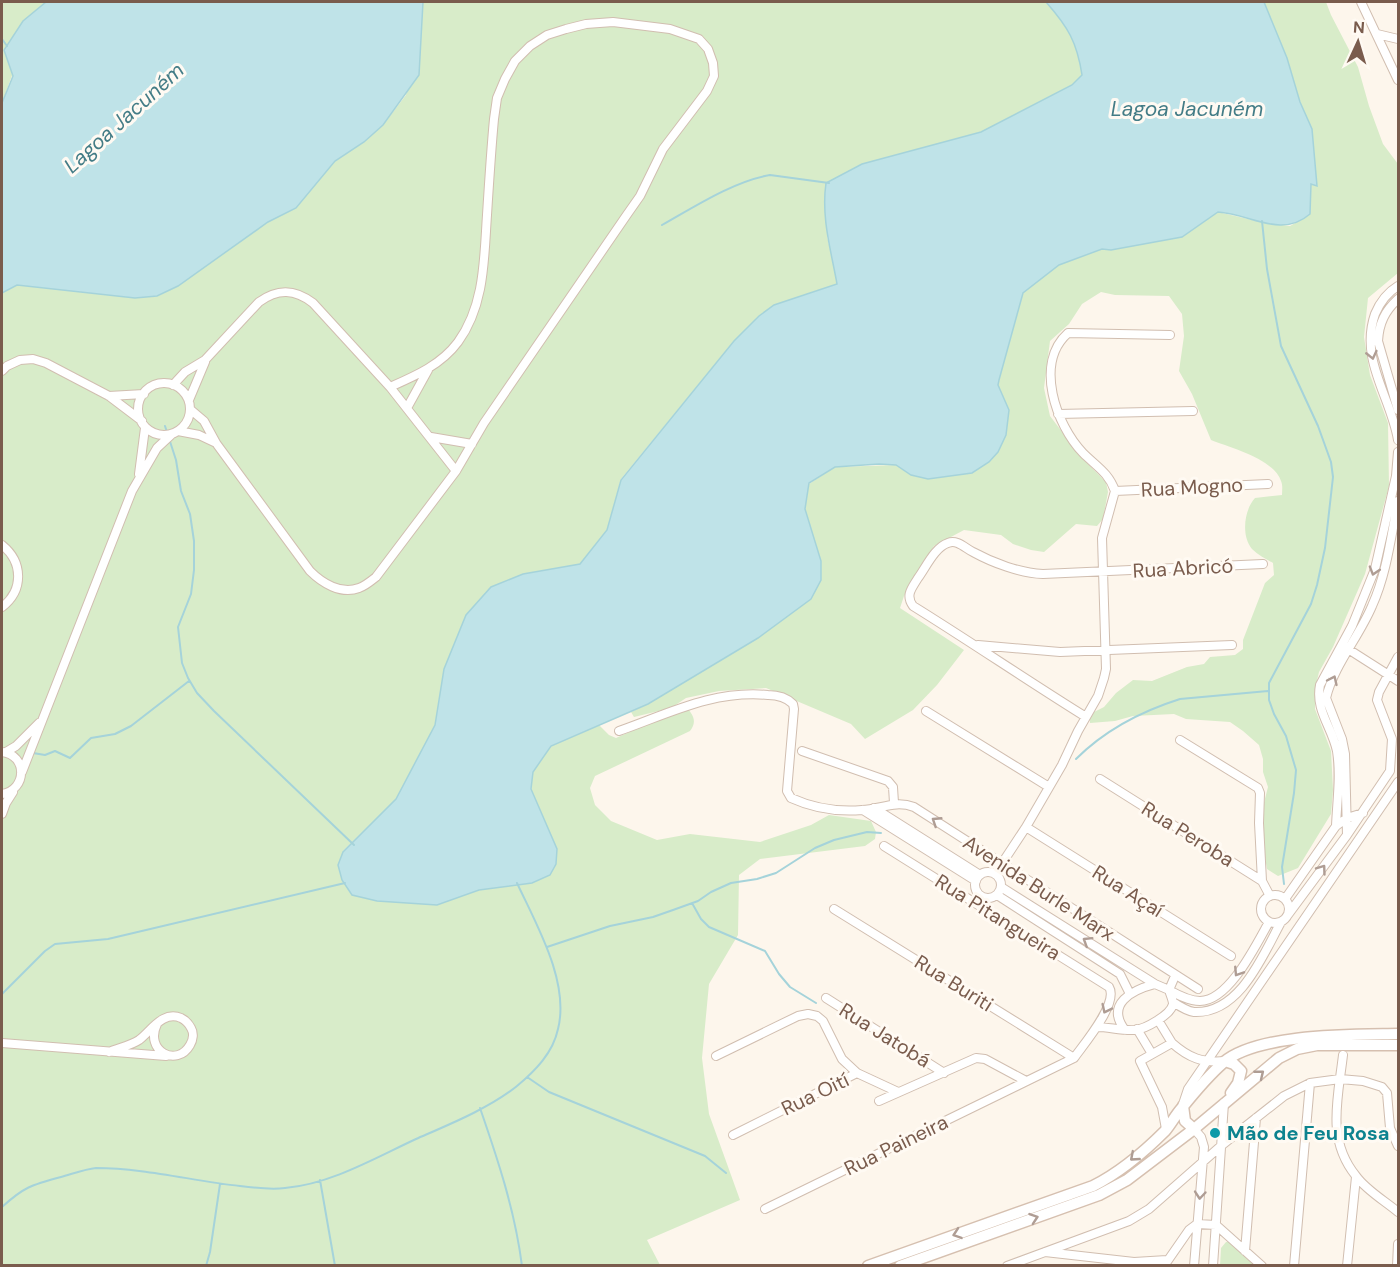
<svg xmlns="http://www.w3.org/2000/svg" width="1400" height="1267" viewBox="0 0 1400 1267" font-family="'DM Sans',sans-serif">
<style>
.green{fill:#d8ecc9}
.water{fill:#bfe3e8;stroke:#a5d3da;stroke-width:1.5}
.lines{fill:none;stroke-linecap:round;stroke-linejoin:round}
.stream{stroke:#a5d3da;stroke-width:2}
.street-casing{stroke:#d1beb0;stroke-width:10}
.secondary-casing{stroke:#d6c0b0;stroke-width:13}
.street{stroke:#fff;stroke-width:8}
.secondary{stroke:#fff;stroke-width:10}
.oneway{stroke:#af9d94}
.culture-dot{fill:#0f9aa8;stroke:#fffaf3;stroke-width:2}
.labels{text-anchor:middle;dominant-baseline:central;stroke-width:6;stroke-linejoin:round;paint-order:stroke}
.street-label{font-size:20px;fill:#7a5c4d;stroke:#fffaf3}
.culture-label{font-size:20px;font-weight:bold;fill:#0d838f;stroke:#fffaf3;text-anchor:start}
.water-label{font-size:21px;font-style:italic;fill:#437c86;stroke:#fffaf3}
</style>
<rect width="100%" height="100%" fill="#fdf6ec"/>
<path class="green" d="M2,2H46L35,12L2,103Z
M423,2H1046C1069,28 1076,41 1083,75L1072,85L981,132L862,164L827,236L838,284L774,305L734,341L621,479L607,530L580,564L523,574L444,669L435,725L396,799L343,851L437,905L479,890L532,883L557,849L531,789L533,772L551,746L599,725L609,735L616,738L686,707C694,715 697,722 690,731L595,776L590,788L595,805L611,821L657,840L690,834L760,842L811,825L829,815L871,821L876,832L875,839L865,846L760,859L739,875L738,935L709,984L702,1058L709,1114L740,1200L647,1240L660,1265L2,1266V293L17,285L135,298L157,296L178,286L268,222L296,208L335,161L364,142L383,125L406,95Z
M1264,2H1326L1331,15L1358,67L1369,106L1383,144L1398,164V273L1368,298L1364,337L1370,375L1388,423L1389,486L1365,574L1333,647L1319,672L1315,689V709L1331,751L1333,790L1331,814L1298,868L1278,876L1267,869L1259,822L1268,787L1263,772V759L1259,745L1243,731L1230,722L1186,719L1174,714L1133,716L1115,721L1090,723V714L1104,707L1116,693L1133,680L1152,681L1187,667L1204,664L1210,657L1235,655L1243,649V640L1265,583L1274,575L1273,563C1266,559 1258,555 1252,549C1241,536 1244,510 1255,498L1282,495C1282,490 1283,486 1281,481C1274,459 1231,448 1211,440L1192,394L1179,371L1184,336L1182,314L1169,296L1115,295L1101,292L1082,304L1069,324L1050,341L1044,388L1050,416L1082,458L1106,482L1108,492L1103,519L1097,526L1076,524L1044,552L1031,550L1013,544L1001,535L964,530L934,546L904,596L900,608L964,650L937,685L913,710L865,739L851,724L766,688L719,691L686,698L671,708L634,717L631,712L648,704L758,638L821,580V561L805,509L809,484L835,467L896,465L911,475L928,479L972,473L1006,435L1009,410L998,385L999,380L1023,293L1059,265L1102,249L1111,250L1182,237L1218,212L1261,222L1290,226L1310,214L1311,183L1316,185L1312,129L1300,102L1287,58Z
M1226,1242H1230L1257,1266H1220L1221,1248Z"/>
<path class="water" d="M46,2H423L419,75L383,125L364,142L335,161L296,208L268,222L178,286L157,296L135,298L17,285L2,293V103L13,76L4,50L23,21Z
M1046,2H1264L1287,58L1300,102L1312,129L1317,186L1311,184L1310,214C1281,239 1251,214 1218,212L1182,237L1111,250L1102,249L1059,265L1023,293L999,380L998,385L1009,410L1006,435L998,452L989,462L972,473L928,479L911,475L896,465L879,464L835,467L809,483L805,509L821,561V580L811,599L758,638L648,704L551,746L533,772L531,789L557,849L556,864L550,875L532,883L479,890L437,905L377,901L352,895L342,880L338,865L343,852L396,799L435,725L444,669L466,615L491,587L523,574L580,564L607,530L621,480L734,341L759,316L774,305L837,284C831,250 821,218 826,183L862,164L981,132L1072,85L1082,75C1077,42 1068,27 1046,2Z"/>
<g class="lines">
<path class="stream" d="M2,39L7,46
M1262,221L1267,269L1281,346L1318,426L1331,462L1333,477L1325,548L1317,585L1311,604L1269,683V700L1274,714L1286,736L1296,770L1294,793L1282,867L1284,884
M662,225C694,207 734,181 770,175L829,183
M165,426L176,460L181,491L190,514L194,541V570L191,594L178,627L182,663L188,678L197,693L214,711L354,845
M33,753L45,755L55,751L70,758L91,738L115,734L131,726L189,681
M1076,759C1105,730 1142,711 1180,699L1268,691
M692,903L701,919L709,927L765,951L779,974L790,987L816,1003
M547,947L610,926L653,917L673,910L698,901L711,892L731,883L757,879L776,873L815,848L834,840L867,832L881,833
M2,994L45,951L55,944L108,939L345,883
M527,1077L549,1092L705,1156L726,1173
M480,1108C498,1160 515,1211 522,1266
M320,1180L335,1266
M2,1207C24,1187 31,1185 61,1177C72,1174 85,1169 96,1168C144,1168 193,1181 240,1186C255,1188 270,1190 285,1188C331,1184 375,1158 416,1139C448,1125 490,1108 517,1086C535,1071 553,1053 558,1029C570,982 536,924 517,883
M206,1266L210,1252L220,1184"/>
<g class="street-casing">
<path id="street" d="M1361,2L1398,80
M1377,34L1398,39
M1398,286C1388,292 1380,302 1375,314C1359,360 1391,397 1398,440
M1398,299C1385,311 1379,323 1378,341L1398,410
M2,371L7,366L20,360L33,359L46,363L109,396L142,421
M138 409a26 26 0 1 1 52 0a26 26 0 1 1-52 0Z
M173,385L185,372L205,360L259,302C278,288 295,289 313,303L390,387L456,471
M109,396L144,394
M189,400L205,362
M407,408L428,370
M191,410L204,421L216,443L310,571C322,583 341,595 359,588C365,586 371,581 376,577L456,471L484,423L626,216L640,196L663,149L707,91L714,76L713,63L708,49L699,39L670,29L613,22L586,24L566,29L547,35L530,46L515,61L505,79L497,98L494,119C491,151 489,183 487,215C484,258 485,305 458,342C441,365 415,376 390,387
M1058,414L1193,411
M178,431L199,435L216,443
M431,437L472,444
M139,474L145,428
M1115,491L1268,484
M2,545C23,562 24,590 2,607
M978,645L1060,652L1232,645
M1348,649L1398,681
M926,711L1049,787
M1086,717C1028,681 971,642 913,606C905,595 912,588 918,578C926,567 935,547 948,543C957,539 965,548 973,552C993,563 1020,573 1043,574L1263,564
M619,731C670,713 713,690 768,695C777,695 786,697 793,704L794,709L787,791L791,798C813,808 838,812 862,810C881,809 895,800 914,807L1198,989
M1180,740L1258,788L1260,793L1259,823L1262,881
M802,751L888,781L893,787L894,803
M2,752C28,755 27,790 2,794
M6,752L16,746L39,723
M22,772L132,491L157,448L172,434
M1100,779L1262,881L1270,896
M874,808L980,875
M863,810L976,881
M2,814L6,803L13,792
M1336,826C1337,801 1341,776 1337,751C1332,727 1315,710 1320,685L1352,626L1375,569L1396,476L1398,452
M1026,827L1231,956
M1347,835L1390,771L1392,739L1377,700L1379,692L1398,657
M975 885a13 13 0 1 1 26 0a13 13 0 1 1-26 0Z
M995,874L1026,827L1062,765L1078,731L1098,696L1104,678L1106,669L1102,538L1115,491C1109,473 1096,466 1083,453C1056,425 1034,363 1068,333L1170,335
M1001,887L1155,984L1169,990C1170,994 1173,1000 1173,1004C1171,1015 1145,1029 1135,1030C1122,1031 1109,1027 1097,1027
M1261 909a14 14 0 1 1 28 0a14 14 0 1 1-28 0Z
M997,895L1120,974L1130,994
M1285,899L1336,826L1347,818L1363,813
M834,909L1074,1058
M1287,916L1347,835L1345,754L1342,739L1326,698C1334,665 1359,637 1372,606C1387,573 1391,536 1398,501
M1175,976L1169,990C1178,995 1189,1001 1200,1001C1229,1001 1256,945 1269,922
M826,998L944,1073
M1173,1002C1179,1006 1187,1011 1194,1012C1240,1014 1263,955 1281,922
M1158,1020L1172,1043
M1137,1029L1152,1054
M1125,1030C1105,1004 1132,990 1155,984
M2,1043L166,1056
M109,1052C118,1048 130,1046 139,1040C151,1031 163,1010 181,1018C185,1020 189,1024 191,1028C194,1033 193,1040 190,1045C177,1068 144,1051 157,1024
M1343,1055C1338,1099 1326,1139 1356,1176C1366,1190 1385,1201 1398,1212
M716,1056L798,1016L808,1014L817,1016L823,1021L842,1059L857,1073
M879,1101L976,1058L985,1059L1026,1081
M1183,1104L1188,1089L1398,782
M1166,1129L1162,1107L1140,1061L1172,1043C1189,1058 1202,1063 1225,1061
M1194,1129L1201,1137L1204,1147L1194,1266
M733,1135L857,1073L898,1092
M765,1209L1074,1058C1084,1044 1119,1003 1109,987L884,846
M1216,1225L1262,1266
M1245,1251L1256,1118
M1045,1252L1134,1262L1167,1260
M1007,1266L1129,1221L1149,1209L1222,1145L1284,1096L1310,1083L1340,1079L1363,1081L1382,1087L1387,1093L1390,1128L1398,1146
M1164,1266L1189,1230L1197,1224L1216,1225
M1213,1266L1224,1103
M1294,1266L1310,1083
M1347,1266L1356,1177
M1397,1266L1398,1244"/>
</g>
<g class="secondary-casing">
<path id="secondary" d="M1225,1061L1234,1064L1241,1071L1238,1083L1231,1093
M1183,1106L1185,1121L1194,1129
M868,1266L1093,1186C1119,1173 1144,1152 1165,1131C1171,1124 1175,1116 1181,1109C1193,1094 1210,1074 1224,1062C1259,1033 1354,1035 1398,1034
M900,1266L1099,1195L1127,1180L1194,1129L1279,1058L1297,1049L1317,1045H1398"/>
</g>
<use href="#street" class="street"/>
<use href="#secondary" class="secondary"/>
</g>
<defs><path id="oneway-chevron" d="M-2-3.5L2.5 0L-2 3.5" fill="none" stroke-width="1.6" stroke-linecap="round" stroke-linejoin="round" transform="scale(1.5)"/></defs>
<g class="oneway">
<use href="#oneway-chevron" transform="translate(1372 355) rotate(77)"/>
<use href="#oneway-chevron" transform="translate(1374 571) rotate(107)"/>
<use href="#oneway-chevron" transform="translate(1333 680) rotate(-65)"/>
<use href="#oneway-chevron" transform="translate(936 821) rotate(-147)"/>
<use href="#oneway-chevron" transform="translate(1322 869) rotate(-54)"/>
<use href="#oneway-chevron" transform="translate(1087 941) rotate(-148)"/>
<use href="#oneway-chevron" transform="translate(1238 972) rotate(123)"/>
<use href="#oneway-chevron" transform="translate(1106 1009) rotate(116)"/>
<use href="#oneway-chevron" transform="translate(1260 1074) rotate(-39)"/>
<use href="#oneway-chevron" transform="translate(1134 1157) rotate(139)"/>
<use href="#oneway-chevron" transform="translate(1200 1195) rotate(95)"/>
<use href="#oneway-chevron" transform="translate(1034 1218) rotate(-19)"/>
<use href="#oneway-chevron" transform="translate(957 1234) rotate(161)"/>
</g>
<circle class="culture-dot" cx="1215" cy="1133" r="6"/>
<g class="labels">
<g class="street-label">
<text transform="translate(1192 487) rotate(-3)">Rua Mogno</text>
<text transform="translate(1183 568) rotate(-3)">Rua Abricó</text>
<text transform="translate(1188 834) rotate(32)">Rua Peroba</text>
<text transform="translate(1039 888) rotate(33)">Avenida Burle Marx</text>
<text transform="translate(1128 891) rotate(32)">Rua Açaí</text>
<text transform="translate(998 917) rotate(32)">Rua Pitangueira</text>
<text transform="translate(954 983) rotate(32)">Rua Buriti</text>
<text transform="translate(885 1035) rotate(32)">Rua Jatobá</text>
<text transform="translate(815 1094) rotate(-26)">Rua Oití</text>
<text transform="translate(896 1145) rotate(-26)">Rua Paineira</text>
</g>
<g class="culture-label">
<text x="1227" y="1133">Mão de Feu Rosa</text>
</g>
<g class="water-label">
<text x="1187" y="109">Lagoa Jacuném</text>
<text transform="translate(124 118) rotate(-42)">Lagoa Jacuném</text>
</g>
</g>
<rect width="1400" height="1267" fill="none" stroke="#7a5c4d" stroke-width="6"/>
<g transform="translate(1358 42) rotate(4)" stroke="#fffaf3" stroke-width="4.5" paint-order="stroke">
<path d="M0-4.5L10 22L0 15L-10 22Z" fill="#7a5c4d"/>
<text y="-9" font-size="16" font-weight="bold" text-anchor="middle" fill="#7a5c4d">N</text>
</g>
</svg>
